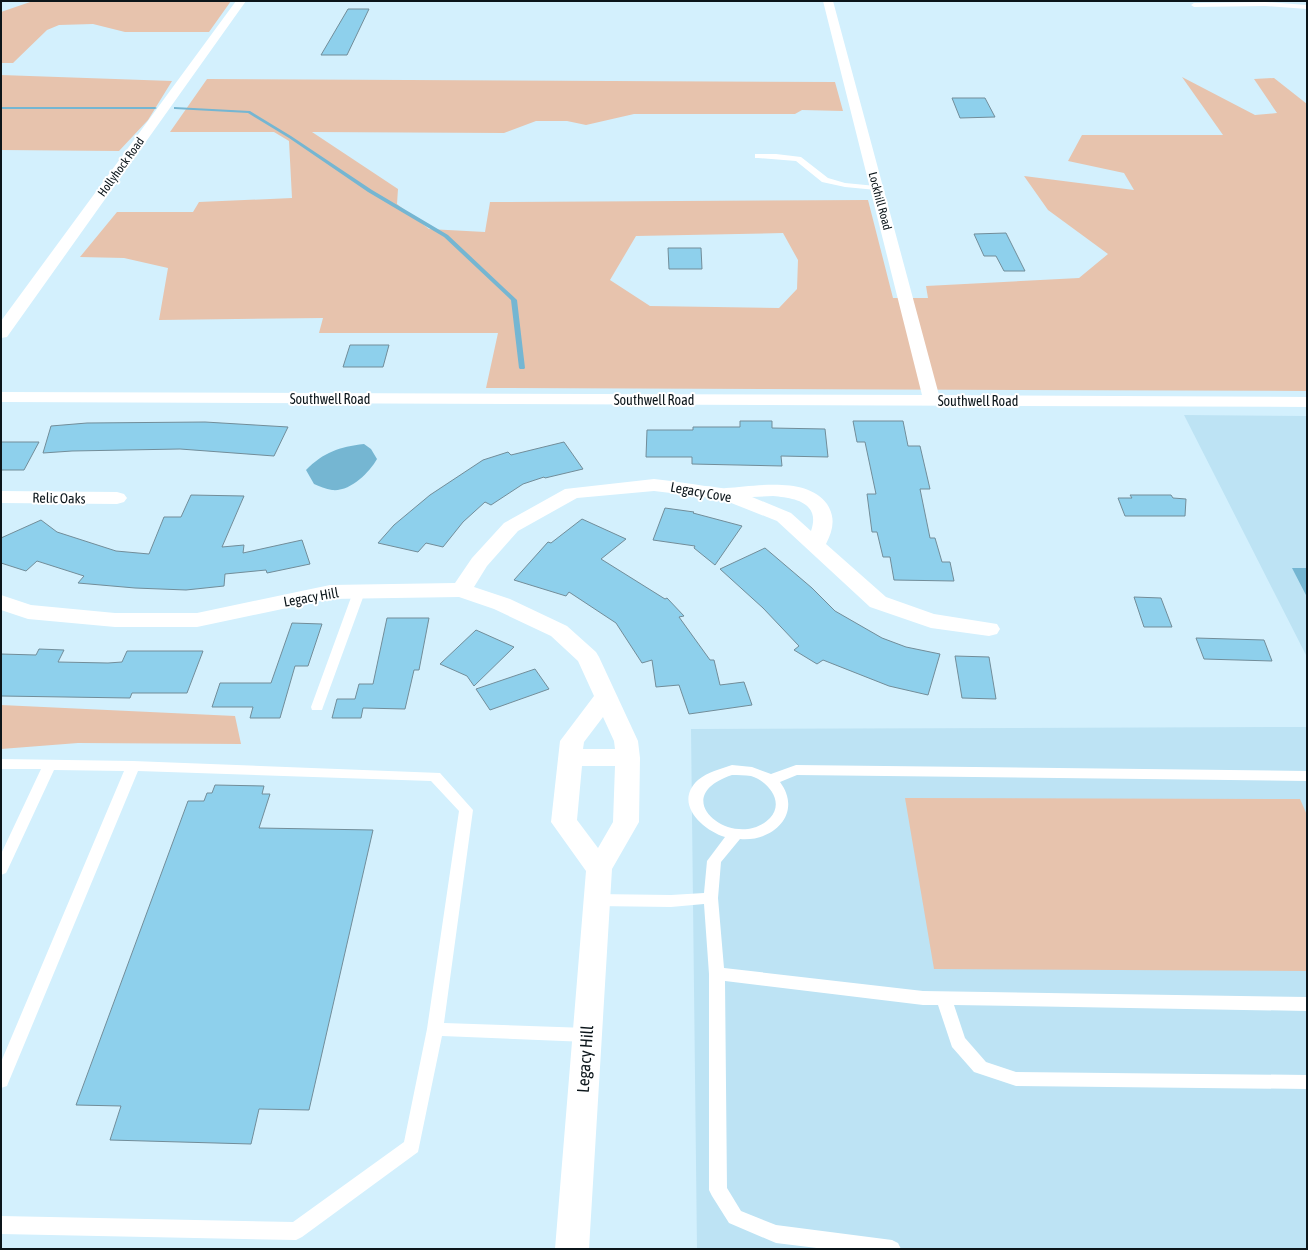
<svg xmlns="http://www.w3.org/2000/svg" width="1308" height="1250" viewBox="0 0 1308 1250" font-family="'Asap Condensed',sans-serif">
<style>
.built{fill:#bde3f4}
.green{fill:#e7c3ad;fill-rule:evenodd}
.water{fill:#75b6d2}
.lines{fill:none;stroke-linecap:round;stroke-linejoin:round}
.stream{fill:#75b6d2;fill-rule:evenodd}
.building{fill:#8ed0ec;stroke:#728d99}
.lane{fill:#fff;fill-rule:evenodd}
.street{fill:#fff;fill-rule:evenodd}
.labels{text-anchor:middle;dominant-baseline:central;stroke-width:4;stroke-linejoin:round;paint-order:stroke}
.far-street-label{font-size:12px;fill:#0b151a;stroke:#fff}
.street-label{font-size:14px;fill:#0b151a;stroke:#fff}
.near-street-label{font-size:17px;fill:#0b151a;stroke:#fff}
</style>
<rect width="100%" height="100%" fill="#d3f0fd"/>
<path class="built" d="M1184,415L1307,416V657Z
M1307,727V1249H697L691,729Z"/>
<path class="green" d="M33,1H231L209,32H125L93,24L59,25L47,30L13,63H1V12Z
M1,75L172,81L148,120L119,151L1,150Z
M1182,77L1255,115L1277,113L1254,79L1274,78L1307,104V391L486,388L498,333H319L323,318L159,320L168,268L124,258L80,257L117,212H193L199,202L292,198L289,141L274,132H170L207,79L835,82L843,111L802,110L795,114H634L586,125L567,121H536L504,133L312,132L398,189L397,204L429,229L485,232L490,202L868,200L893,298H928L926,286L1079,278L1108,254L1048,210L1024,176L1134,190L1124,173L1068,161L1082,135H1223ZM783,233L798,260L797,289L779,308L650,306L610,280L636,236Z
M1,705L235,716L241,744L78,743L1,749Z
M905,798L1300,799L1307,815V971L934,969Z"/>
<path class="water" d="M364,444L371,449L377,459C369,473 350,492 332,490C326,489 319,486 314,484L306,470C324,452 339,447 364,444Z
M1292,568H1307V597Z"/>
<g class="lines">
<path class="stream" d="M1,107H155L157,108L155,109H1Z
M174,107L250,111L291,136L372,190L448,235L517,300L525,368L524,369H520L519,368L511,300L444,237L368,192L289,138L248,113L175,109H174Z"/>
</g>
<path class="building" d="M348,9H369L347,55H321Z
M952,98H985L995,117L960,118Z
M1006,233L1025,271H1004L996,256H984L974,234Z
M668,248H701L702,269H669Z
M350,345H389L383,367H343Z
M740,421H772V428L825,429L828,457L781,456L782,466L692,464V457H646L647,430H693V427H740Z
M853,421H903L908,446H920L930,489H920L930,538H935L942,562H950L954,581L894,580L890,557H883L877,532H872L867,494H876L865,442H857Z
M205,422L288,427L274,456L180,449L72,451L43,453L51,426L87,423Z
M1,442H39L24,470H1Z
M564,442L583,469L545,478L544,477L523,484L491,505L485,502L463,522L443,547L426,543L418,552L378,543L394,525L430,495L483,460L508,452L511,455Z
M191,495L244,496L222,547L244,545L243,553L302,540L310,564L267,573L266,570L225,574L224,586L186,590L135,588L78,583L84,576L37,561L26,571L1,563V538L41,520L57,532L116,551L149,554L164,517H181Z
M1130,495H1171L1173,498L1186,499L1185,516H1125L1118,498H1132Z
M665,508L694,512L693,513L742,526L715,565L694,548L695,546L653,540Z
M582,519L626,539L601,559L665,599L667,598L684,616L679,617L710,660H714L720,685L744,682L752,705L689,714L679,685L656,687L652,660L642,663L616,623L569,592L566,596L514,580L548,542L551,543Z
M765,548L812,588L835,611L882,638L906,647L940,654L928,695L889,686L823,660L817,664L794,650L799,646L763,608L720,569Z
M1134,597L1161,598L1172,627H1144Z
M387,618H429L419,670H414L405,709L363,708L361,718H332L337,699H355L359,684H373Z
M292,623L322,624L308,666H295L280,718H250L253,707H212L220,683H271Z
M476,630L514,647L474,686L467,676L440,664Z
M1196,638L1264,640L1272,661L1204,659Z
M39,649L64,650L58,662L108,663L122,662L127,651H203L187,693H132L130,698L1,696V654L36,655Z
M955,656L989,657L996,699L962,698Z
M535,669L549,689L490,710L476,689Z
M215,785L264,786L262,794H270L259,828L373,830L309,1110L259,1109L251,1144L110,1140L121,1106L76,1105L188,801H204L207,793H212Z"/>
<g class="lines">
<path class="lane" d="M1265,2L1307,5V9L1265,6L1194,7L1191,5L1194,3Z
M755,154H776L801,157L828,178L845,183L876,186L880,188L876,190L845,187L822,182L796,161L758,158H755Z
M359,588L365,592L323,707L322,710H312L311,707L353,592Z
M1,759L133,761L440,773L473,810L444,1023L587,1028L593,1030L595,1035L593,1040L587,1042L442,1036L418,1152L302,1237L296,1240L1,1234V1216L293,1222L404,1142L427,1029L459,811L431,781L138,771L9,1081L7,1086L1,1088V1062L124,771L54,770L8,869L6,873L1,875V854L41,769H1Z
M732,765L752,767L771,774L796,765L1307,771V781L797,775L780,782C803,813 774,842 740,839L721,862L718,898L724,968L923,991L1307,997V1011L954,1005L965,1038L986,1062L1016,1072L1307,1075V1089L1016,1086L974,1072L952,1047L938,1005H923L725,981L727,1188L741,1211L776,1225L892,1240L898,1243L901,1249H825L776,1243L729,1223L712,1196L709,1190V974L704,904L671,907L596,906L591,904L589,900L591,896L596,894L671,895L704,893L707,861L725,837C702,830 673,803 698,780C708,772 720,769 732,765ZM732,775C738,775 745,775 751,776C768,781 785,802 770,818C736,853 663,798 732,775Z"/>
<path class="street" d="M236,1H246L7,337L1,338V321Z
M823,1H833L939,395L1307,397V407L1,402V392L922,395Z
M654,479C671,481 688,483 705,486C712,486 720,489 726,488C756,486 807,476 827,504C836,518 833,530 826,544L886,597L934,614L997,624L1000,629L997,634L989,636L931,628L870,607L777,521L721,499L654,491L577,498L518,531L487,566L474,587L510,599L567,626L596,652L599,657L638,741L640,758L639,822L612,869L589,1249H555L586,871L551,822L560,741L594,696L578,661L551,636L494,609L459,597L330,599L197,627H115L28,619L1,610V595L31,605L115,613H197L330,585L455,583L472,558L504,523L565,489ZM773,496C794,498 821,502 811,531L791,513L752,497ZM603,717L614,741L615,749H583L584,742ZM582,766H615L613,822L598,848L577,820Z
M1,491L117,492L124,494L127,498L124,502L117,504L1,503Z"/>
</g>
<g class="labels">
<g class="far-street-label">
<text transform="translate(121 167) rotate(-54)">Hollyhock Road</text>
<text transform="translate(880 201) rotate(75)">Lockhill Road</text>
</g>
<g class="street-label">
<text x="330" y="399">Southwell Road</text>
<text x="654" y="400">Southwell Road</text>
<text x="978" y="401">Southwell Road</text>
<text transform="translate(701 492) rotate(10)">Legacy Cove</text>
<text transform="translate(59 498) rotate(1)">Relic Oaks</text>
<text transform="translate(311 597) rotate(-10)">Legacy Hill</text>
</g>
<g class="near-street-label">
<text transform="translate(585 1059) rotate(-86)">Legacy Hill</text>
</g>
</g>
<rect width="1308" height="1250" fill="none" stroke="#0b151a" stroke-width="4"/>
</svg>
